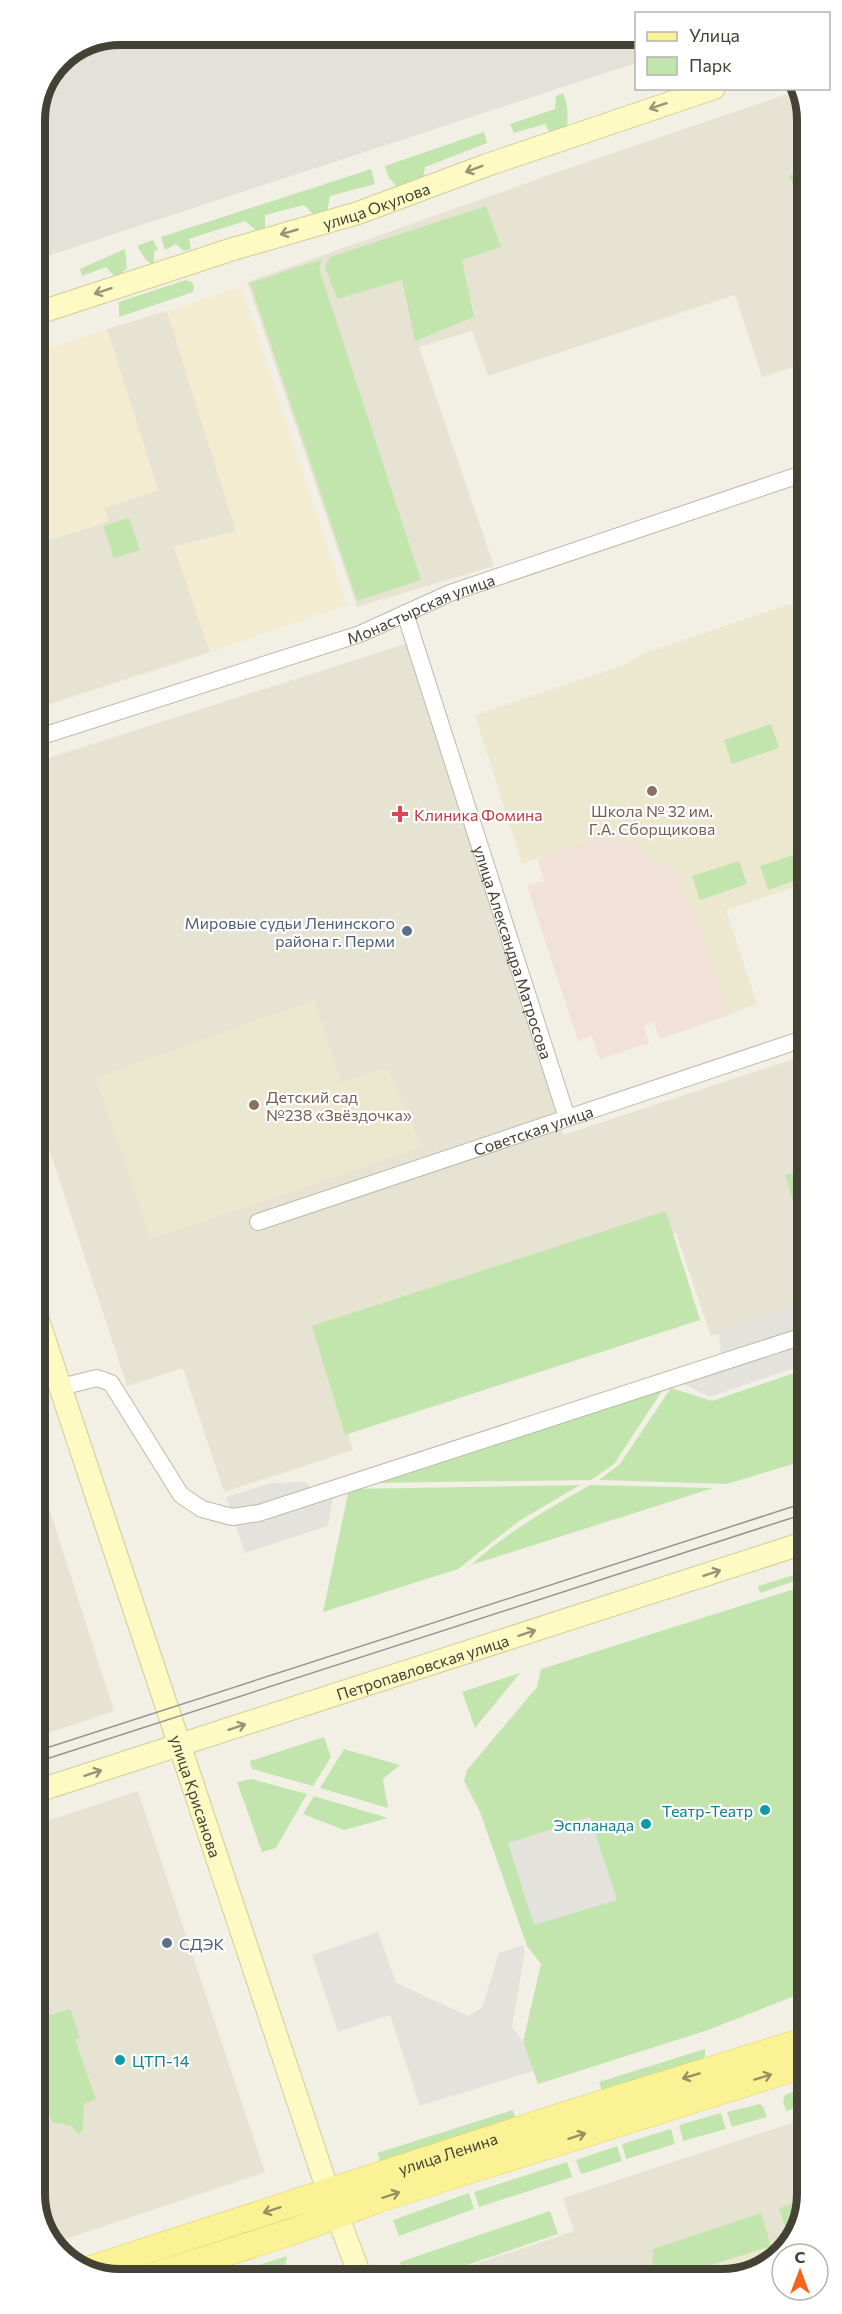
<svg xmlns="http://www.w3.org/2000/svg" width="842" height="2314" viewBox="0 0 842 2314" font-family="Commissioner,sans-serif">
<style>
.residential{fill:#e6e3d3}
.commercial{fill:#f4ecd0}
.industrial{fill:#e4e1da}
.education{fill:#ebe8cf}
.medical{fill:#f2e1d8}
.green{fill:#c2e5ae}
.parking{fill:#e3e2dd}
.lines{fill:none;stroke-linecap:round;stroke-linejoin:round}
.minor-casing{stroke:#bdbaa8;stroke-width:18}
.secondary-casing{stroke:#d1cd96;stroke-width:24}
.primary-casing{stroke:#e0d365;stroke-width:27}
.minor{stroke:#fff;stroke-width:16}
.secondary{stroke:#fdfac4;stroke-width:22}
.primary{stroke:#fbf295;stroke-width:26}
.tram{stroke:#949494;stroke-width:1.5}
.oneway{stroke:#979475}
.oneway2{stroke:#969160}
.education-dot{fill:#8d6e63;stroke:#fff;stroke-width:2}
.health-dot{fill:#e0444e;stroke:#fff;stroke-width:2}
.service-dot{fill:#5c6f8a;stroke:#fff;stroke-width:2}
.culture-dot{fill:#0f9aa8;stroke:#fff;stroke-width:2}
.labels{text-anchor:middle;dominant-baseline:central;stroke-width:4.5;stroke-linejoin:round;paint-order:stroke}
.street-label{font-size:16px;fill:#444135;stroke:#fff}
.education-label{font-size:16px;fill:#785e54;stroke:#fff}
.health-label{font-size:16px;fill:#be3a42;stroke:#fff;text-anchor:start}
.service-label{font-size:16px;fill:#4e5e75;stroke:#fff;text-anchor:end}
.culture-label{font-size:16px;fill:#0d838f;stroke:#fff;text-anchor:end}
.rim{fill:none;stroke:#444135;stroke-width:8}
</style>
<rect width="100%" height="100%" fill="#f2f0e5"/>
<path class="residential" d="M799,90L804,98L805,363L762,377L735,295L488,376L472,331L419,347L494,566L357,607L247,282L572,167Z
M167,311L236,531L174,547L210,652L35,709V545L108,521L104,508L158,490L107,329Z
M408,643L563,1135L806,1055V1307L711,1336L676,1233L320,1348L353,1450L224,1492L183,1368L127,1386L36,1109V762Z
M37,1470L114,1711L37,1737Z
M138,1791L265,2172L54,2243L38,2216L37,1824Z
M807,2118V2194L790,2246L744,2276L434,2278L574,2231L563,2198Z"/>
<path class="commercial" d="M241,287L347,605L210,652L174,547L192,542H201L236,531L167,311Z
M107,329L158,490L104,508L108,520L35,545V353Z"/>
<path class="industrial" d="M120,35H636V63L35,260V115L60,59Z"/>
<path class="education" d="M805,599L806,883L726,910L757,1004L729,1015L695,912L682,890L651,861L605,836L522,864L475,715L624,665L642,654Z
M314,1000L341,1082L383,1068L388,1070L422,1147L151,1239L96,1078Z
M792,2240L790,2246L744,2276L673,2277Z"/>
<path class="medical" d="M605,836L633,843L646,853L651,861L657,858L679,876L683,891L695,912L729,1015L660,1039L654,1022L644,1025L649,1043L600,1059L592,1036L578,1041L527,886L544,881L538,859Z"/>
<path class="green" d="M563,93C568,105 568,113 567,126L559,132L551,135L545,124L514,133L510,124L555,109L556,96Z
M484,132L487,143L425,167L423,179L397,187L389,178L385,166Z
M371,169L375,184L330,196L327,212L314,215L304,205L265,215V230L257,231L245,221L189,239L191,249L184,251L176,244L165,250L161,237Z
M805,170V201L788,176Z
M486,206L501,247L462,260L474,317L415,341L402,280L337,299L325,266L330,257Z
M153,240L158,250L154,251V266L146,260L137,246Z
M125,249L127,268L116,278L106,267L82,276L80,269Z
M322,259L319,268L421,580L357,601L250,283Z
M186,280L192,282L194,287L193,292L119,317V302Z
M129,518L140,550L114,558L103,526Z
M771,724L779,748L732,764L724,740Z
M806,851V877L768,890L760,866Z
M739,861L747,884L700,900L692,876Z
M806,1169V1244L785,1175Z
M666,1211L700,1320L345,1435L312,1326Z
M806,1369V1460L727,1484L599,1480L620,1464L671,1388L712,1401Z
M664,1388L614,1464L591,1480L373,1483Z
M580,1485L519,1521L458,1569L323,1612L349,1489Z
M590,1485L713,1488L471,1565C507,1532 548,1509 590,1485Z
M807,1571V1577L760,1593L758,1586Z
M807,1585V1991L708,2030L538,2084L523,2042L541,1964L527,1946L480,1812L464,1781L467,1770L537,1687L541,1669Z
M520,1673L475,1728L462,1692Z
M324,1737L331,1757L313,1786L252,1769L250,1761Z
M344,1749L400,1765L383,1779L388,1808L320,1788Z
M251,1779L307,1794L276,1848L262,1852L237,1782Z
M314,1796L388,1818L344,1830L303,1814Z
M70,2009L80,2038L75,2040L96,2099L84,2104L83,2130L78,2134L72,2126L52,2122L37,2080V2019Z
M705,2049V2057L701,2060L602,2091L599,2082Z
M807,2086V2104L786,2111L783,2101L785,2095Z
M760,2104L763,2107L767,2117L732,2127L727,2112Z
M513,2110L516,2120L381,2163L377,2153Z
M721,2113L726,2129L683,2141L679,2125Z
M671,2129L675,2144L626,2159L622,2144Z
M617,2146L622,2161L581,2174L576,2160Z
M567,2162L572,2177L479,2207L474,2192Z
M469,2193L474,2209L399,2236L393,2220Z
M806,2199L792,2239L789,2240L779,2208Z
M550,2211L558,2234L429,2278H406L400,2262Z
M761,2213L771,2246L673,2277H652L653,2249Z
M287,2256L285,2266L246,2279H214Z"/>
<path class="parking" d="M799,1305L806,1328V1364L709,1397L673,1378L721,1362L719,1330Z
M306,1482L315,1495L333,1497L328,1526L245,1553L226,1497L271,1483Z
M590,1817L617,1900L534,1925L508,1843Z
M378,1932L396,1983L468,2016L482,2008L499,1953L523,1945L525,1951L512,2026L523,2042L533,2071L420,2106L390,2015L338,2032L312,1955Z
M37,2111L50,2152L37,2155Z"/>
<g class="lines">
<g class="minor-casing">
<g id="minor">
<path id="s1" d="M405,613L567,1118"/>
<path id="s2" d="M36,738L360,634L450,593L805,473"/>
<path id="s3" d="M258,1222L806,1038"/>
<path d="M61,1387L97,1378L111,1383L181,1495L202,1509L232,1517L259,1513L806,1335"/>
</g>
</g>
<g class="secondary-casing">
<g id="secondary">
<path id="s4" d="M35,314L233,249L358,213L487,165L714,88"/>
<path id="s5" d="M36,1314L328,2191L361,2278"/>
<path id="s6" d="M37,1791L807,1542"/>
</g>
</g>
<g class="primary-casing">
<g id="primary">
<path id="s7" d="M90,2269L564,2115L807,2040"/>
<path d="M144,2279L289,2233L379,2199L807,2064"/>
</g>
</g>
<use href="#minor" class="minor"/>
<use href="#secondary" class="secondary"/>
<use href="#primary" class="primary"/>
<path class="tram" d="M37,1751L807,1502
M37,1762L807,1513"/>
</g>
<defs><path id="oneway-shaft" d="M-6 0H5M1.5-3L5.5 0L1.5 3" fill="none" stroke-width="1.6" stroke-linecap="round" stroke-linejoin="round" transform="scale(1.5)"/></defs>
<g class="oneway">
<use href="#oneway-shaft" transform="translate(658 106) rotate(162)"/>
<use href="#oneway-shaft" transform="translate(474 169) rotate(159)"/>
<use href="#oneway-shaft" transform="translate(289 232) rotate(164)"/>
<use href="#oneway-shaft" transform="translate(103 291) rotate(162)"/>
<use href="#oneway-shaft" transform="translate(712 1573) rotate(-18)"/>
<use href="#oneway-shaft" transform="translate(527 1633) rotate(-18)"/>
<use href="#oneway-shaft" transform="translate(237 1727) rotate(-18)"/>
<use href="#oneway-shaft" transform="translate(93 1773) rotate(-18)"/>
</g>
<g class="oneway2">
<use href="#oneway-shaft" transform="translate(691 2076) rotate(163)"/>
<use href="#oneway-shaft" transform="translate(763 2077) rotate(-17)"/>
<use href="#oneway-shaft" transform="translate(577 2136) rotate(-18)"/>
<use href="#oneway-shaft" transform="translate(391 2195) rotate(-18)"/>
<use href="#oneway-shaft" transform="translate(272 2210) rotate(162)"/>
</g>
<g class="education-dot">
<circle cx="652" cy="791" r="6"/>
<circle cx="254" cy="1105" r="6"/>
</g>
<path class="health-dot" d="M397 805h6v6h6v6h-6v6h-6v-6h-6v-6h6z"/>
<g class="service-dot">
<circle cx="407" cy="931" r="6"/>
<circle cx="167" cy="1943" r="6"/>
</g>
<g class="culture-dot">
<circle cx="765" cy="1810" r="6"/>
<circle cx="646" cy="1824" r="6"/>
<circle cx="120" cy="2060" r="6"/>
</g>
<g class="labels">
<g class="street-label">
<text stroke="none"><textPath href="#s4" startOffset="358">улица Окулова</textPath></text>
<text stroke="none"><textPath href="#s2" startOffset="406">Монастырская улица</textPath></text>
<text stroke="none"><textPath href="#s1" startOffset="356">улица Александра Матросова</textPath></text>
<text stroke="none"><textPath href="#s3" startOffset="290">Советская улица</textPath></text>
<text stroke="none"><textPath href="#s6" startOffset="405">Петропавловская улица</textPath></text>
<text stroke="none"><textPath href="#s5" startOffset="508">улица Крисанова</textPath></text>
<text stroke="none"><textPath href="#s7" startOffset="376">улица Ленина</textPath></text>
</g>
<g class="education-label">
<text x="652" y="810">Школа № 32 им.<tspan x="652" dy="18">Г.А. Сборщикова</tspan></text>
<text x="266" y="1096" text-anchor="start">Детский сад<tspan x="266" dy="18">№238 «Звёздочка»</tspan></text>
</g>
<g class="health-label">
<text x="414" y="814">Клиника Фомина</text>
</g>
<g class="service-label">
<text x="395" y="922">Мировые судьи Ленинского<tspan x="395" dy="18">района г. Перми</tspan></text>
<text x="179" y="1943" text-anchor="start">СДЭК</text>
</g>
<g class="culture-label">
<text x="753" y="1810">Театр-Театр</text>
<text x="634" y="1824">Эспланада</text>
<text x="132" y="2060" text-anchor="start">ЦТП-14</text>
</g>
</g>
<path d="M0 0H842V2314H0ZM120 45H722A75 75 0 0 1 797 120V2194A75 75 0 0 1 722 2269H120A75 75 0 0 1 45 2194V120A75 75 0 0 1 120 45Z" fill="#fff" fill-rule="evenodd"/>
<path class="rim" d="M120 45H722A75 75 0 0 1 797 120V2194A75 75 0 0 1 722 2269H120A75 75 0 0 1 45 2194V120A75 75 0 0 1 120 45Z"/>
<rect x="635" y="12" width="195" height="78" fill="#ffffff" stroke="#b4b3ae" stroke-width="1.5"/>
<rect x="647" y="32" width="30" height="9" fill="#fbf295" stroke="#b4b3ae" stroke-width="1.5"/>
<text x="689" y="42" font-size="18" fill="#444135">Улица</text>
<rect x="647" y="57" width="30" height="18" fill="#c2e5ae" stroke="#b4b3ae" stroke-width="1.5"/>
<text x="689" y="72" font-size="18" fill="#444135">Парк</text>
<g transform="translate(800 2272)"><circle r="28" fill="#ffffff" stroke="#b4b3ae" stroke-width="1.5"/>
<path d="M0-4.5L10 22L0 15L-10 22Z" fill="#f3651a"/>
<text y="-9" font-size="16" font-weight="bold" text-anchor="middle" fill="#444135">С</text>
</g>
</svg>
